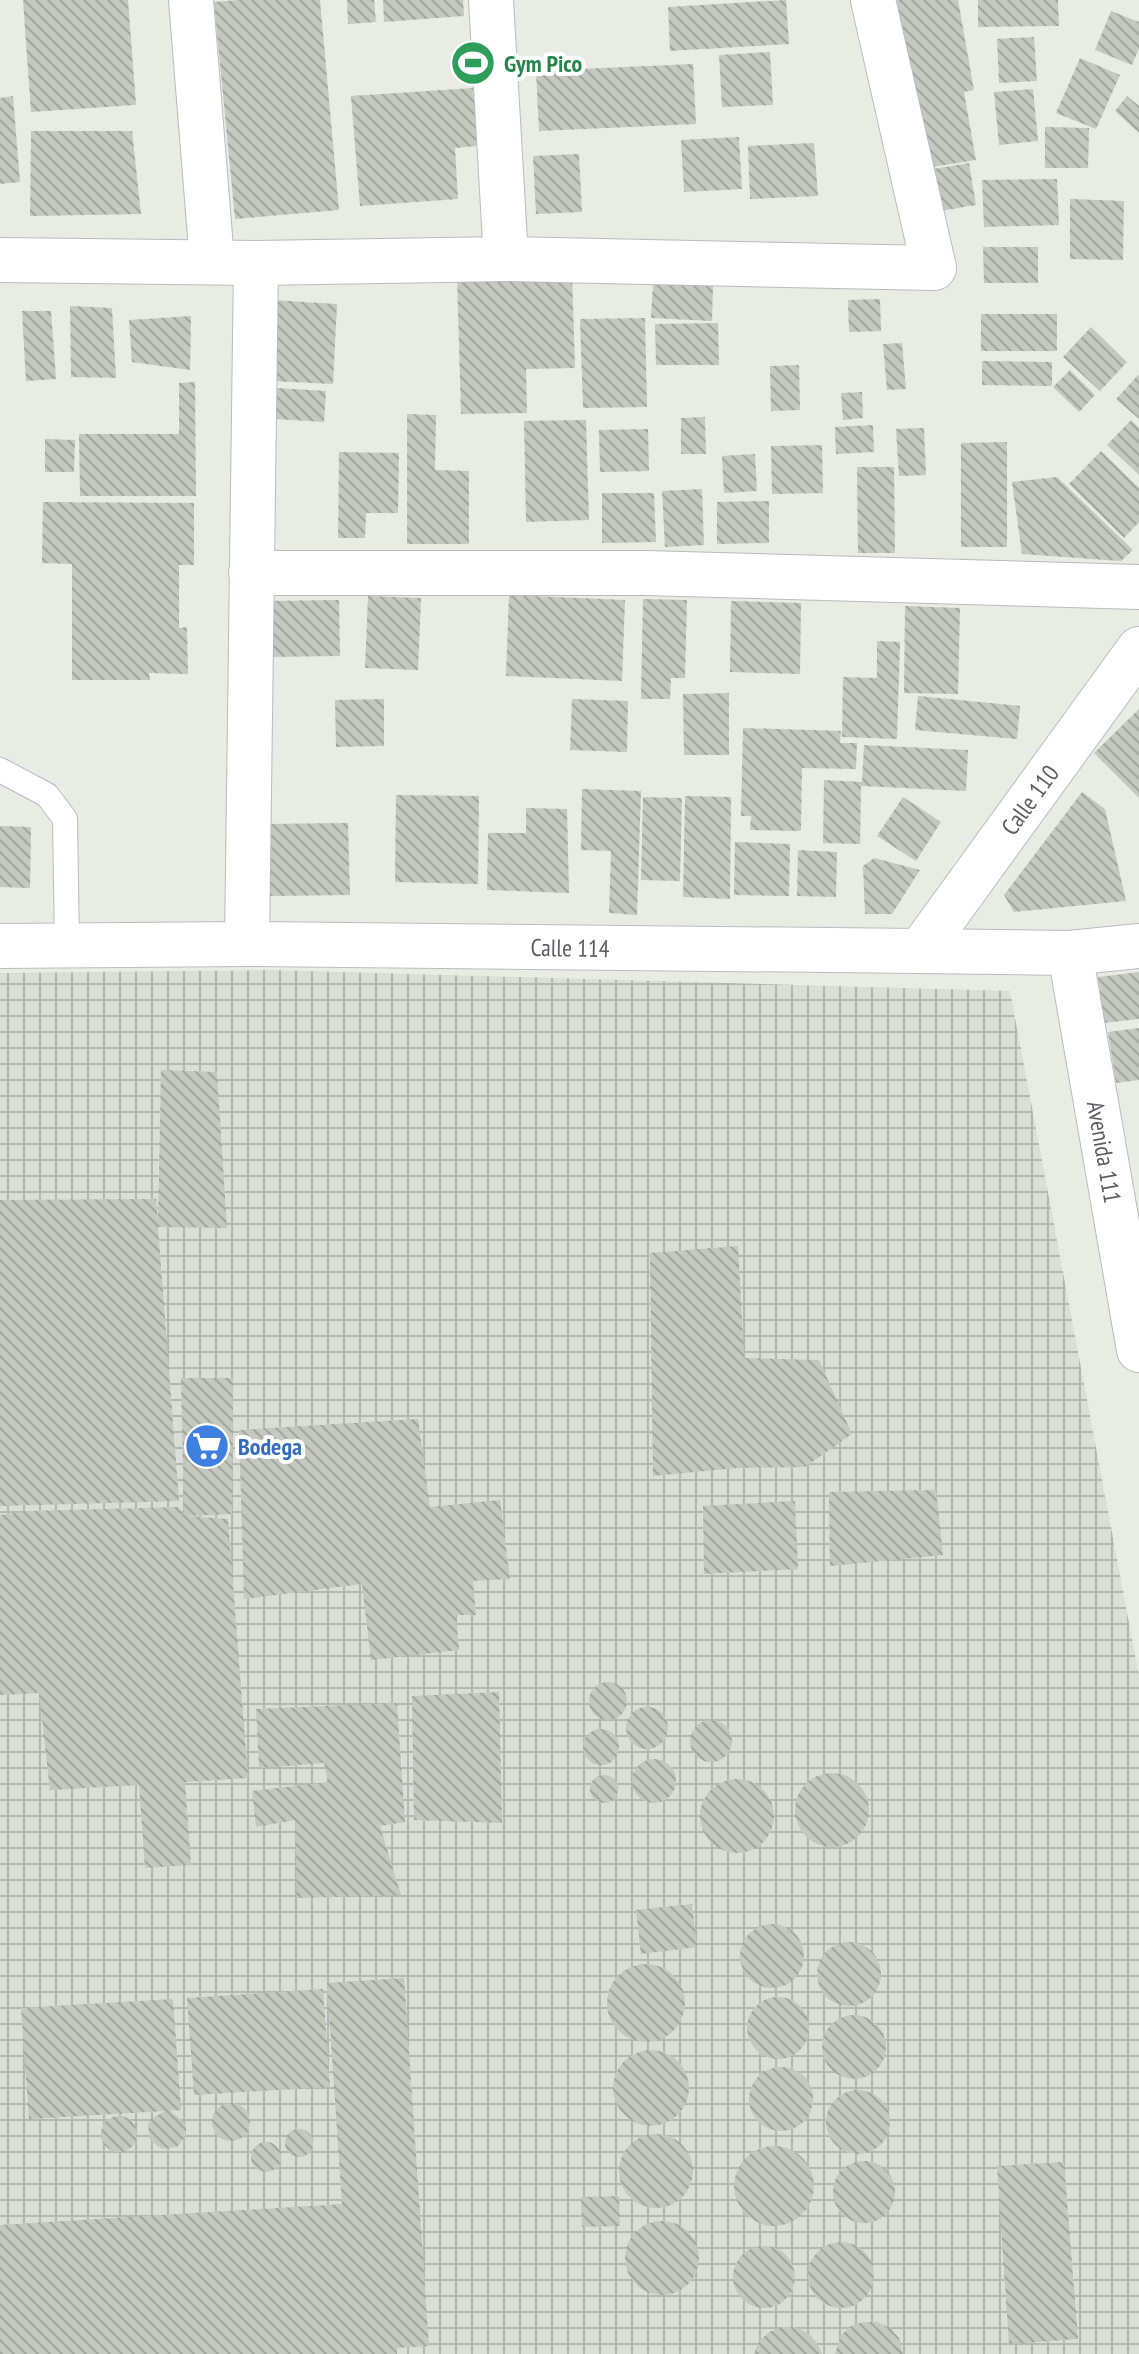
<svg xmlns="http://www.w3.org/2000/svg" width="1139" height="2354" viewBox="0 0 1139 2354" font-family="'PT Sans Narrow',sans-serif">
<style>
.industrial{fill:url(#industrial-grid)}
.building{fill:url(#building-back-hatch)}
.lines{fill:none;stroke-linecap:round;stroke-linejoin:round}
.lane-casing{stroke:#bcbac0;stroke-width:26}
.street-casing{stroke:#bcbac0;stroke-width:46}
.secondary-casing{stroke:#bdbbc3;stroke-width:46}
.lane{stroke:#fff;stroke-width:24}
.street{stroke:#fff;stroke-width:44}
.secondary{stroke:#fff;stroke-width:44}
.labels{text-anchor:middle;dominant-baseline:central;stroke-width:8;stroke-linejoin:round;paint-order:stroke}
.leisure-label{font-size:24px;font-weight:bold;fill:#27864d;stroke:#fff;text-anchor:start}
.street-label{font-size:24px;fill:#5c5b62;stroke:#fff}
.shop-label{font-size:24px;font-weight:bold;fill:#366cbe;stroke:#fff;text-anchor:start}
</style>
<defs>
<pattern id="industrial-grid" width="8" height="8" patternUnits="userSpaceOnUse" patternTransform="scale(2)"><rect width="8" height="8" fill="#dbded7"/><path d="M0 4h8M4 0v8" fill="none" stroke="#b5b7b2"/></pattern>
<pattern id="building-back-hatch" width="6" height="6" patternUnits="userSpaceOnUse" patternTransform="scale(2)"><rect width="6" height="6" fill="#c5c8bf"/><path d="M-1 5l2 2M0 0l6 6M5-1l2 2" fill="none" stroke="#a3a59f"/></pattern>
</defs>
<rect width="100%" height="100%" fill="#e8ece2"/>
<path class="industrial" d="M270,970L1010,991L1139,1676V2354H0V973Z"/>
<path class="building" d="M23,0H128L136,105L31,112Z
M238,0H320L339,210L235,219L214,2Z
M347,0H374L376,22L348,24Z
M383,0H463L464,16L384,22Z
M786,0L789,44L670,51L668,7Z
M897,0H958L974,90L964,92L976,160L926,168Z
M978,0H1058L1059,26L978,27Z
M1111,11L1139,22V48L1132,65L1095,50Z
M1034,37L1037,81L999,83L997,39Z
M770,52L773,105L722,107L719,55Z
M1080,58L1120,75L1096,129L1056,113Z
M693,64L696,124L539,131L536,71Z
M473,88L477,146L455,148L458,199L360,206L351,96Z
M1033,89L1038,141L999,145L994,92Z
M13,96L20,182L0,184V98Z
M1127,96L1139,106V133L1115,111Z
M1045,127L1089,128L1088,168H1045Z
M31,131H132L141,214L30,216Z
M739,137L742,189L684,192L681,140Z
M814,143L818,196L750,199L748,146Z
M579,154L582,212L536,214L533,156Z
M969,163L976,205L940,211L933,169Z
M1057,179L1059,225L984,227L982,180Z
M1070,199L1124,201L1123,260L1070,259Z
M983,247H1038V283H984Z
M572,273L575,368L526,369L527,413L461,414L457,275Z
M653,284L713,286L712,321L651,318Z
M880,299L881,331L849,332L848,300Z
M273,300L337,304L333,384L269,381Z
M70,306L112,308L116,378L71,377Z
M22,311H51L56,379L26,381Z
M981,314H1057V351H981Z
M191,316L190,370L132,362L129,320Z
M645,318L647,407L583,408L580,319Z
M718,323L719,365H656L655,324Z
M1091,327L1127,362L1100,391L1063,357Z
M902,343L906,389L887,390L883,344Z
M982,361L1052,362V386L982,385Z
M799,365L800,410L771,411L770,366Z
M1070,370L1095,395L1079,412L1053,387Z
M1139,374V419L1116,399Z
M195,382L196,496H80L79,434H179V383Z
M261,387L326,391L324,422L259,418Z
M862,392L863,418L843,420L841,393Z
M407,414L436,415L435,470L469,471V544H407Z
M705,417L706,454H681V418Z
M586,420L589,520L526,522L524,421Z
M1131,420L1139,428V475L1107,445Z
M873,425L874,452L836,454L835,427Z
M924,428L926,475L899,476L896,429Z
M648,429L649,471L600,472L599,430Z
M45,439L75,440L74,472H45Z
M1007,442V547H961V443Z
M822,445L823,493L772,494L771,446Z
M1101,451L1139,488V522L1124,538L1069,484Z
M339,452L399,453L398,513H366L365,538H338Z
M755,454L757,491L724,493L722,456Z
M857,467H894L895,553H858Z
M1057,477L1133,550L1121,561L1022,554L1012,482Z
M702,489L704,545L665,547L662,491Z
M602,493H654L656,542L602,543Z
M769,501V543L717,544V502Z
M43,502L194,503V565H179V628L187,627L188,674L149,673L150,680H72V564L42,563Z
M509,595L625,600L622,681L506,676Z
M368,596L421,598L418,670L365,668Z
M643,599L687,600L685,678H671L670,699H641Z
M339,600L340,656L269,657L268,601Z
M731,601L801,603L800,674L730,672Z
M905,606L960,608L958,694L904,693Z
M877,641L900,642L897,739L842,737L843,677L877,678Z
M729,693V755H684L683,694Z
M918,696L1020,706L1017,739L915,730Z
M384,699V746L336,747L335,700Z
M572,699L628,701L627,752L570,750Z
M1139,709V798L1094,753Z
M743,728L841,731L840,743H857L856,769L802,768L801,831L750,830L751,816H741Z
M864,745L968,750L966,791L861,786L860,844L823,843L824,780L862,782Z
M582,789L641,791L637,915L609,913L611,851L581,850Z
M1082,792L1105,809L1126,901L1014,912L1004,895Z
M396,795L479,796L478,884L395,882Z
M685,796L731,797L730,899L683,897Z
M643,797L682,798L680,881L641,880Z
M903,797L941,822L916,861L877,836Z
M526,808L567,809L569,893L487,890L488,833H526Z
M348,823L350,895L266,896L264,824Z
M0,826L31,827L30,888L0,887Z
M735,842L790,844L789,896L734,895Z
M798,850L837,852L836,897L797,896Z
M874,858L920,870L892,914H865L863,866Z
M1139,972V1019L1104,1023L1098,977Z
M1139,1028V1080L1116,1083L1108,1032Z
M161,1070L217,1072L227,1228L158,1227L179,1501L0,1506V1200L156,1199L158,1223Z
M738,1246L744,1358L819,1360L852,1434L805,1467L737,1468L653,1476L650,1253Z
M181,1378H233L232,1514L187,1516L228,1519L248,1778L185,1782L191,1865L145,1868L139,1785L50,1790L39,1693L0,1695V1515L30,1511L178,1507L184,1516Z
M418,1419L430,1507L500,1500L510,1579L473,1581L476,1615H456L459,1650L371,1660L362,1584L244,1599L239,1430Z
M936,1490L943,1555L830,1566L829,1492Z
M795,1501L798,1569L704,1574L703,1506Z
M589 1701a19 19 0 1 1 38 0a19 19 0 1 1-38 0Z
M499,1692L502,1823L414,1820L412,1696Z
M397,1703L405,1822L380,1826L401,1895L297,1898L295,1820L256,1827L252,1791L328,1782L324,1763L259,1768L256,1709Z
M626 1728a21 21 0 1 1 42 0a21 21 0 1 1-42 0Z
M690 1741a21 21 0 1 1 42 0a21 21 0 1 1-42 0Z
M583 1747a18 18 0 1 1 36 0a18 18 0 1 1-36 0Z
M632 1781a22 22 0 1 1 44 0a22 22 0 1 1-44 0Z
M795 1810a37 37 0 1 1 74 0a37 37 0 1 1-74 0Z
M590 1789a14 14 0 1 1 28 0a14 14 0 1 1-28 0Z
M700 1816a37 37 0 1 1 74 0a37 37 0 1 1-74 0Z
M692,1904L697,1947L641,1954L636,1910Z
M740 1956a32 32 0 1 1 64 0a32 32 0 1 1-64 0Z
M817 1974a32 32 0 1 1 64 0a32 32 0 1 1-64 0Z
M607 2003a39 39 0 1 1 78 0a39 39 0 1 1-78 0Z
M404,1978L429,2346L397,2348V2354H0V2225L342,2204L327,1983Z
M323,1989L330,2087L194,2095L187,1998Z
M747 2028a31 31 0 1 1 62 0a31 31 0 1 1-62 0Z
M173,1999L181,2110L170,2111L183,2121L186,2128V2135L177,2147L162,2149L150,2140L148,2125L151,2119L165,2111L29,2119L21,2008Z
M822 2047a32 32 0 1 1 64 0a32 32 0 1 1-64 0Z
M613 2088a38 38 0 1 1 76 0a38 38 0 1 1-76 0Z
M749 2099a32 32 0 1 1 64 0a32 32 0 1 1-64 0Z
M826 2122a32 32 0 1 1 64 0a32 32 0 1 1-64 0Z
M212 2122a19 19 0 1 1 38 0a19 19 0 1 1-38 0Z
M101 2134a18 18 0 1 1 36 0a18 18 0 1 1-36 0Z
M285 2143a14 14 0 1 1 28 0a14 14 0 1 1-28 0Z
M619 2171a37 37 0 1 1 74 0a37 37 0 1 1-74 0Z
M251 2157a15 15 0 1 1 30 0a15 15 0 1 1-30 0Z
M734 2186a40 40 0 1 1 80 0a40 40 0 1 1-80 0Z
M833 2192a31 31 0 1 1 62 0a31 31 0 1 1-62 0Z
M1064,2162L1078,2339L1009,2344L997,2166Z
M619,2196L620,2226L582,2227L581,2197Z
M625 2258a37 37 0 1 1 74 0a37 37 0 1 1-74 0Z
M808 2275a33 33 0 1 1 66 0a33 33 0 1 1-66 0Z
M733 2277a31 31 0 1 1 62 0a31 31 0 1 1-62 0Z
M863,2322H877L890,2328L899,2338L903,2354H835L841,2335L851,2326Z
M782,2327H795L808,2333L817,2343L822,2354H754L759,2341L769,2332Z"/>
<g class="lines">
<g class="lane-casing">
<path id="lane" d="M0,770L47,795L65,819L67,946"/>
</g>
<g class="street-casing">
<path id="street" d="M191,0L212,261
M491,0L506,259
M0,260L256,263L506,259L934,268L873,0
M251,573H646L1139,587
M247,944L256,263
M920,951L1070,953L1139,946
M1070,953L1139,1350"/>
</g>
<g class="secondary-casing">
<path id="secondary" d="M0,946L247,944L920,951L1139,649"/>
</g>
<use href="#lane" class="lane"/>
<use href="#street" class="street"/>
<use href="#secondary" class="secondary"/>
</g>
<defs>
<g id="stadium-disc" transform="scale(2.3)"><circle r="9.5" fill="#2e9e5b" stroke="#fff"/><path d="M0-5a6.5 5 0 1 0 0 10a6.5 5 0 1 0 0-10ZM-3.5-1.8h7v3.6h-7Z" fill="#fff"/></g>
<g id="supermarket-disc" transform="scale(2.3)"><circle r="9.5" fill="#3f7fe0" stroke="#fff"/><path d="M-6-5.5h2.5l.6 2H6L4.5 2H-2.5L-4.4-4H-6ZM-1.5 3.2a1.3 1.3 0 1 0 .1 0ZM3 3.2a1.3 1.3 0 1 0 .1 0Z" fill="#fff"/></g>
</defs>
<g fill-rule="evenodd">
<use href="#stadium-disc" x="473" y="63"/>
<use href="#supermarket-disc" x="207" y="1446"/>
</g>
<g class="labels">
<g class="leisure-label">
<text x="504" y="63">Gym Pico</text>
</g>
<g class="street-label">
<text transform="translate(1030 800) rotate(-54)">Calle 110</text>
<text transform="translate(570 948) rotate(1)">Calle 114</text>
<text transform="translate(1104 1152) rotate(80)">Avenida 111</text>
</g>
<g class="shop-label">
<text x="238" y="1446">Bodega</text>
</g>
</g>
</svg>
